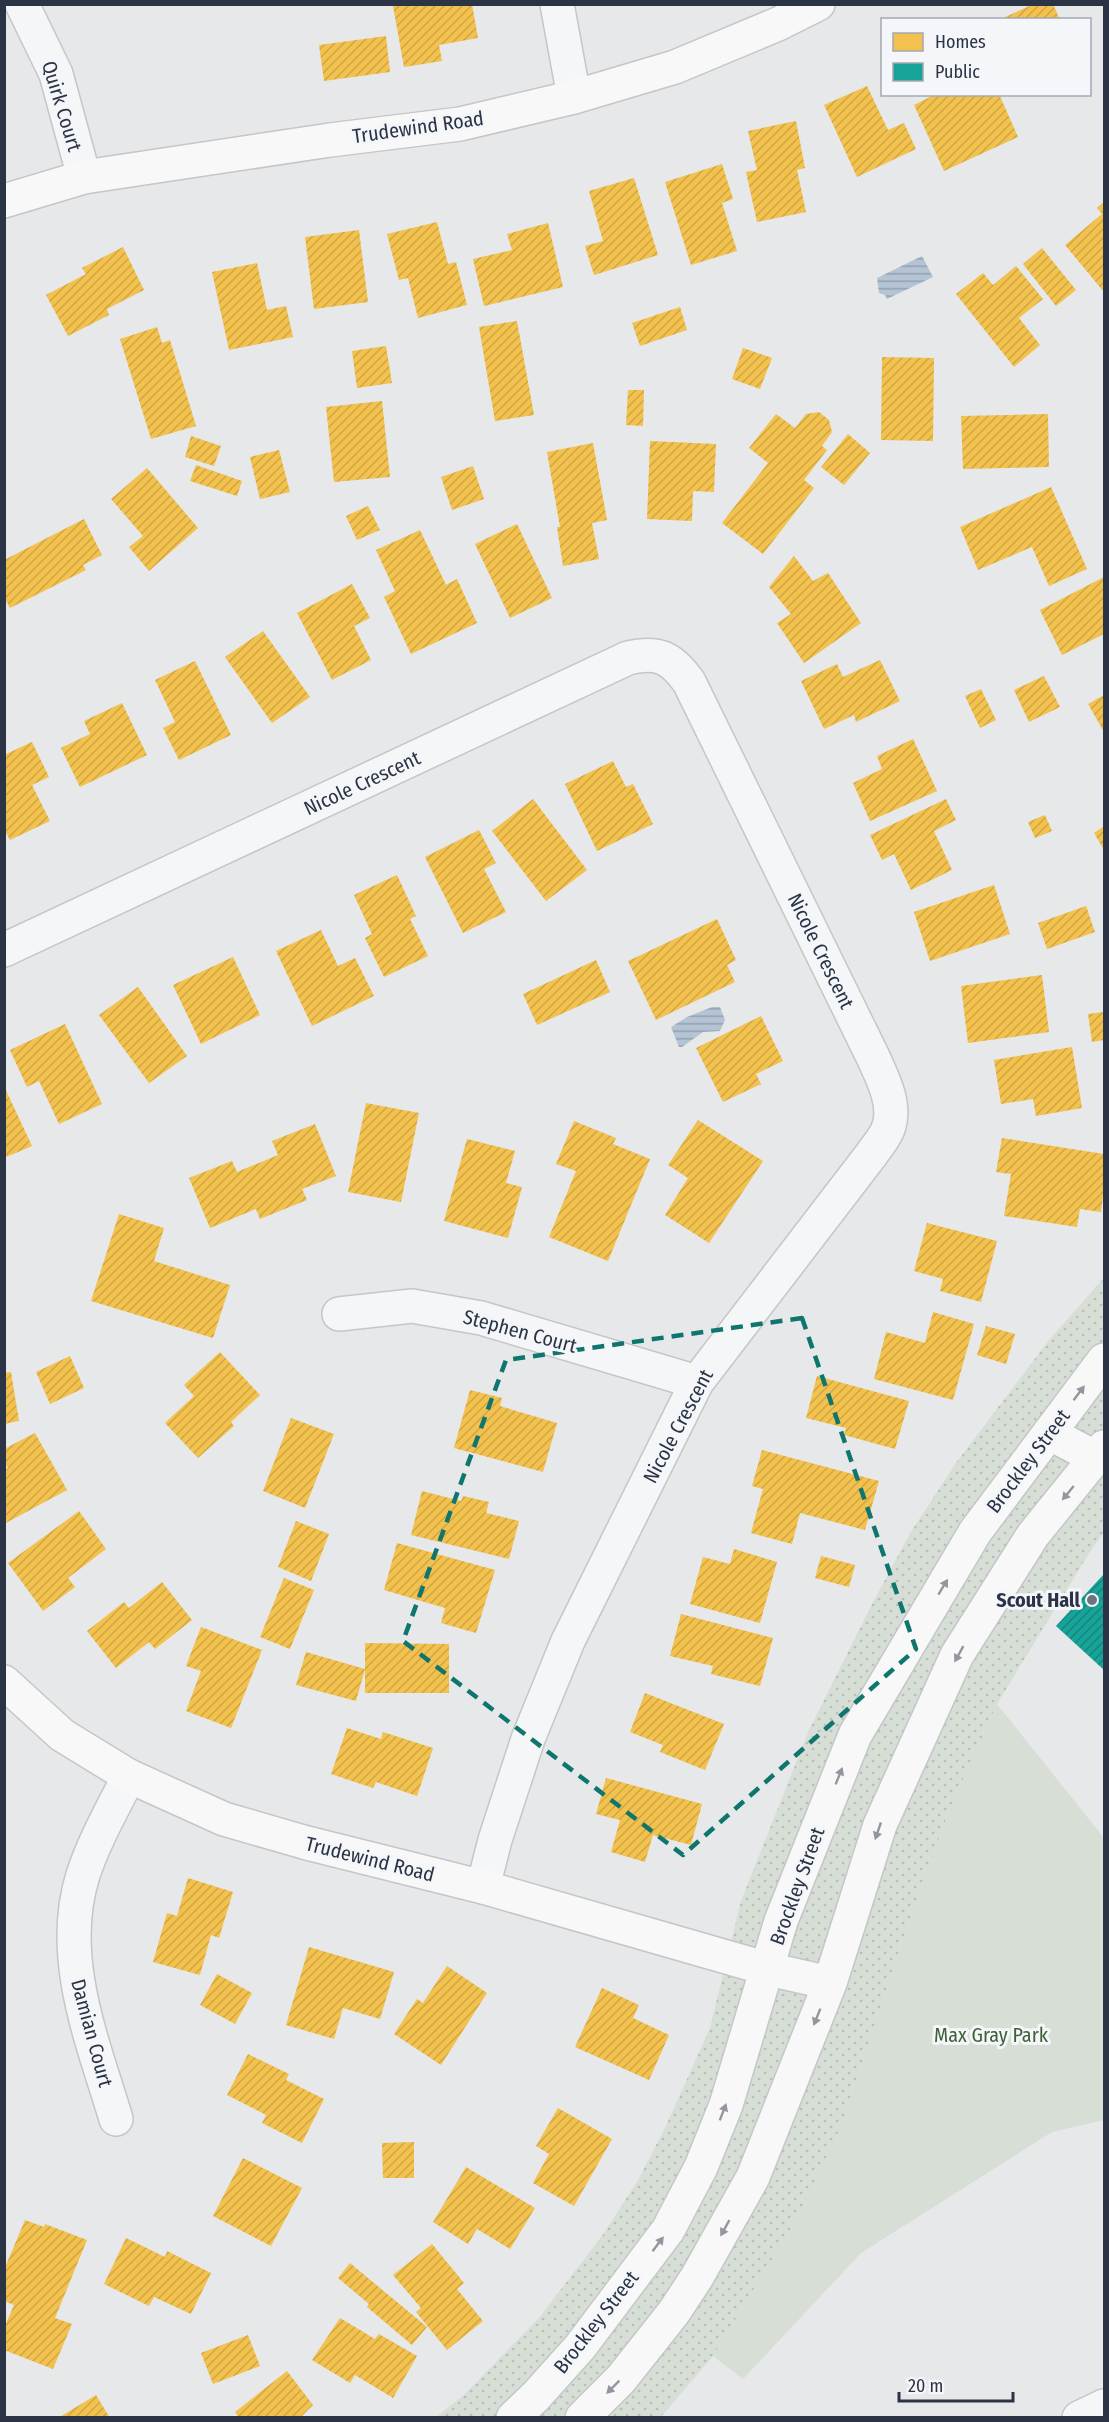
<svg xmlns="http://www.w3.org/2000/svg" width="1109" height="2422" viewBox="0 0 1109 2422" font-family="'Fira Sans Condensed',sans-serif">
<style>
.grass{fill:url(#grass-dots)}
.park{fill:#d6ded6}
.water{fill:url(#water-rules)}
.homes{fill:url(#homes-hatch)}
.public{fill:url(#public-hatch)}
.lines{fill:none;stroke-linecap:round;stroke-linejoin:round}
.street-casing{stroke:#c4c6c8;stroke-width:36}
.secondary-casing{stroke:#c4c6c8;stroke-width:36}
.street{stroke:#f5f6f7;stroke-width:33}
.secondary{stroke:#f8f8f8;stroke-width:33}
.oneway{fill:#92969e}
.marked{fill:none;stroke:#0f766e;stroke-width:4.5;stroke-dasharray:12 8;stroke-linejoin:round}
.poi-dot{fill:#6c737f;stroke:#f4f6f9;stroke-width:2}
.labels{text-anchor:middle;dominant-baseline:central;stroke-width:6;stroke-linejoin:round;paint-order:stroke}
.street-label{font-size:20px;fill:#2b3445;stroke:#f4f6f9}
.poi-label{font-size:20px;font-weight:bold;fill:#2b3445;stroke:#f4f6f9;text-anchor:end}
.park-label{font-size:20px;fill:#3f6138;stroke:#f4f6f9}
</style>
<defs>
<pattern id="grass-dots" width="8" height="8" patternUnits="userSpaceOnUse" patternTransform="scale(1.5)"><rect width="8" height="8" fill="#d6ded6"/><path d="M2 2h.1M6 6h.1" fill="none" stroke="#b8bfb9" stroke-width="1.8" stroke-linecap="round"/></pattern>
<pattern id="water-rules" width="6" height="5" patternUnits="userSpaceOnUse" patternTransform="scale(1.5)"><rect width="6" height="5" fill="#b4c4d5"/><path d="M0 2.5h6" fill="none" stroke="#93a0af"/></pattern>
<pattern id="homes-hatch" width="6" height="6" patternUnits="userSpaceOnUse" patternTransform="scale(1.5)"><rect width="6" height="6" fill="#f2c14e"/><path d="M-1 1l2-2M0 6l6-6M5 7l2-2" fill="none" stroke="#d0a645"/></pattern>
<pattern id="public-hatch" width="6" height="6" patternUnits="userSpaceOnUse" patternTransform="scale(1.5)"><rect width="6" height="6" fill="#17a398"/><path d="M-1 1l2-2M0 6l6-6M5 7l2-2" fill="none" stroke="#15867e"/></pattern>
</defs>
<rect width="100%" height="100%" fill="#e6e8ea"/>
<path class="grass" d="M1104,1278V1532L1091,1550L997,1704L949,1811L906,1930L842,2124L821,2170L796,2220L713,2356L661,2417L435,2418L465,2394L539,2318L602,2236L637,2182L665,2128L710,2028L741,1901L809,1730L871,1606L909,1535L956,1463L1049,1340Z"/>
<path class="park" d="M997,1704L1104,1838V2120L1052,2132L861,2253L743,2379L713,2356L796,2220L842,2124L906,1930L949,1811Z"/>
<path class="water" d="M922,256L933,277L887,299L885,295L879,293L877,278Z
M712,1007H720L725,1020L720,1031L703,1032L682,1047H679L671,1027L687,1017Z"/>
<path class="homes" d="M398,4H472L478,38L439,45L442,61L404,67L393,6Z
M1034,4H1053L1060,20H1006L1005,17Z
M386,36L390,72L324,81L319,45Z
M867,86L888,130L904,123L916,149L857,177L824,105Z
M936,94H999L1018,137L944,171L914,105Z
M796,121L805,168L797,170L806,212L757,222L746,172L757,170L748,131Z
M722,164L733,199L722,203L737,251L691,265L665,182Z
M634,178L658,255L594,275L585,246L603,241L589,191Z
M1104,202V292L1065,245L1102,214L1097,208Z
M437,222L448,264L456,262L467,305L418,318L408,278L399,280L387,234Z
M548,223L563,287L484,306L473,259L512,250L507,234Z
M359,230L368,302L314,309L305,237Z
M123,247L144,290L107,309L109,315L68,336L46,295L86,274L82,268Z
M1042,248L1076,290L1056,306L1023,264Z
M257,263L267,310L286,306L293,337L229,350L212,272Z
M1016,266L1043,299L1019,318L1040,345L1014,367L956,294L983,273L993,285Z
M680,307L687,330L640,346L632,323Z
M517,321L534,415L495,421L479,327Z
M157,327L162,343L170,340L196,426L151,439L120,339Z
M386,346L392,383L357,388L352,351Z
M743,348L772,358L760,389L732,379Z
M882,357L934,358L933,441L881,440Z
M628,390H644L643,426L626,425Z
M382,401L390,477L334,482L326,407Z
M819,412L829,420L832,432L822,446L827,450L804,480L814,488L763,554L722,523L768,463L749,448L776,414L795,428L806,414Z
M1048,414L1049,467L963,469L961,416Z
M848,434L870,453L844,485L821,467Z
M191,436L221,446L214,466L185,457Z
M650,441L716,444L714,492L693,491L692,521L647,519Z
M593,443L607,520L592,523L599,559L563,566L557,527H560L547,452Z
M279,450L290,492L260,499L250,457Z
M196,465L242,481L237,496L190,481Z
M473,466L484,499L452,510L441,477Z
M147,468L198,528L149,571L129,547L143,536L111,499Z
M1051,487L1087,569L1049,586L1032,547L978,570L960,527Z
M368,506L380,530L357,540L346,516Z
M84,519L102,555L83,565L86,570L10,608L4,597V560Z
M517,524L552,598L510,618L475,544Z
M420,530L446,585L457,579L477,623L411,654L384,597L395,591L376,550Z
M794,556L813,581L828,573L861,623L804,663L777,623L791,614L769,587Z
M1104,577V634L1062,655L1040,610Z
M352,584L370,618L354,626L371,660L332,680L297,613Z
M263,631L310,697L272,723L225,657Z
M880,660L900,701L856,722L854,715L824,729L801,681L837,664L843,677Z
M195,661L231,735L179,760L163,728L175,722L155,680Z
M1044,676L1060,707L1029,722L1014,690Z
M981,689L996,720L980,728L965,696Z
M1104,695V732L1088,704Z
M122,703L147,755L80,787L61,748L90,734L84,721Z
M913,739L937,791L870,821L853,783L882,769L877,756Z
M32,742L49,777L32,785L50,821L10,840L4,829V755Z
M613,761L626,787L633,784L653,824L597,851L565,784Z
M533,799L587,870L546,901L492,831Z
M946,799L956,820L934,831L952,870L911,890L894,854L882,860L870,835Z
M1045,815L1052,831L1035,838L1028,822Z
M1104,826V850L1094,833Z
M479,830L496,863L484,869L506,912L463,933L425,857Z
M397,875L416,916L410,919L428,956L384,977L365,938L372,934L354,895Z
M994,885L1010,934L930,961L914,912Z
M1086,906L1095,932L1047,949L1038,923Z
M717,919L736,960L727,965L735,982L656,1020L628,961Z
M321,930L338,966L355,958L374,996L312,1026L276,951Z
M233,957L260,1015L201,1044L173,985Z
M596,960L610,992L537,1025L523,994Z
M1042,975L1049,1032L968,1043L961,986Z
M138,987L187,1056L149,1083L99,1015Z
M1104,1012V1040L1092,1042L1088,1014Z
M761,1016L783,1061L756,1074L761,1084L723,1102L696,1048Z
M65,1024L102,1104L59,1124L39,1081L27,1087L10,1050Z
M1072,1047L1082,1108L1036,1116L1033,1099L1001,1104L994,1060Z
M4,1086L32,1146L4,1158Z
M366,1103L419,1113L401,1202L348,1192Z
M698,1120L763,1161L709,1243L665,1215L688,1178L668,1165Z
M574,1121L616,1138L613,1144L650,1159L608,1261L549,1237L576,1171L556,1164Z
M315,1124L336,1176L302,1189L307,1200L260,1219L256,1209L210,1228L189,1178L232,1161L237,1172L278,1155L272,1141Z
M1002,1138L1104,1154V1189L1101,1212L1080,1209L1077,1227L1004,1216L1011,1174L996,1172Z
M467,1139L515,1151L506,1183L522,1187L508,1238L444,1221Z
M119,1214L164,1228L154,1261L230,1285L213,1338L91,1301Z
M927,1223L997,1241L981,1302L940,1291L943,1279L914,1271Z
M933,1312L974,1324L953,1400L874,1379L886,1332L925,1343Z
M986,1326L1015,1334L1006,1364L977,1355Z
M220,1352L260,1395L231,1422L234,1426L198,1458L165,1423L194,1396L184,1385Z
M70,1356L84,1388L50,1404L36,1372Z
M11,1372L19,1421L4,1424V1373Z
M817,1376L909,1401L895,1449L844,1435L846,1428L806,1418Z
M470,1390L502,1398L500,1406L557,1423L543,1472L454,1448Z
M291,1418L334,1434L305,1508L263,1491Z
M35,1433L67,1490L4,1524V1470L8,1468L4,1462V1449Z
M762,1450L879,1481L865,1530L800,1513L792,1544L751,1533L763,1489L752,1486Z
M422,1491L461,1501L463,1496L489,1502L486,1513L519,1521L509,1559L411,1535Z
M79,1511L106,1549L68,1578L75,1587L43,1611L8,1563Z
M296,1521L329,1534L311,1581L278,1567Z
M397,1543L495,1570L476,1633L441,1623L445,1608L384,1590Z
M734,1549L777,1562L760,1623L690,1604L703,1557L730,1564Z
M821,1556L855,1565L849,1587L815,1578Z
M284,1578L314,1590L290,1649L260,1637Z
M162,1582L192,1620L155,1649L149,1642L116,1668L87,1631L124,1602L129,1608Z
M681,1614L773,1638L760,1686L711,1674L713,1666L670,1656Z
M201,1627L262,1650L231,1728L186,1711L201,1671L186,1666Z
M365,1643L449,1644V1693H365Z
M306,1652L365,1669L356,1701L296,1685Z
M645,1693L724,1724L705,1770L660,1752L663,1745L630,1732Z
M347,1728L381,1739L383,1732L433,1748L417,1796L376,1782L373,1788L331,1774Z
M606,1778L702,1804L691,1845L653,1835L645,1862L611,1852L620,1820L596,1814Z
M188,1878L233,1892L219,1938L211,1935L200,1975L153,1962L167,1913L177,1916Z
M309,1947L394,1972L380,2019L343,2008L334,2039L286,2025Z
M447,1966L487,1993L441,2065L394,2034L417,1999L423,2003Z
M217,1974L252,1993L235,2024L200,2005Z
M602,1988L639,2005L633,2018L669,2035L649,2080L575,2047Z
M248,2054L289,2074L286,2080L324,2099L302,2143L262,2123L266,2115L227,2095Z
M558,2108L612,2139L574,2206L533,2183L549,2154L536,2146Z
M414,2142V2178H383L382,2143Z
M243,2158L302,2188L271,2246L213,2216Z
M466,2167L535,2208L510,2249L477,2229L468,2244L433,2222Z
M25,2220L44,2227L45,2224L87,2240L55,2318L72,2324L53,2369L4,2350V2328L14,2305L4,2301L6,2290L4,2289V2270Z
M126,2238L165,2257L167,2251L211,2273L191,2314L154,2297L149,2306L104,2284Z
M432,2244L464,2283L457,2289L483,2321L447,2350L416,2312L421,2308L393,2275Z
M350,2263L427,2327L412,2345L367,2307L369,2304L338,2278Z
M340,2318L375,2339L379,2334L417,2356L393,2398L355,2375L350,2383L312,2360Z
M248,2335L260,2366L213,2384L201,2353Z
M287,2371L313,2405L300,2418H239L235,2412Z
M96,2395L110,2418H58Z"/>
<path class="public" d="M1104,1574V1670L1056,1626Z"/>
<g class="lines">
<g class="street-casing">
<path id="street" d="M22,4L56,74L84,177
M557,4L574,97
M4,950L628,658C658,651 671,657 689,682L873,1057C882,1077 896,1103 889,1126C886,1137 877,1146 871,1155L697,1382L568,1641L528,1739L495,1840L483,1887
M339,1314L412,1306L481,1318L697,1382
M116,2119C93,2042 57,1957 83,1875C94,1841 113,1808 129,1776
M1079,2418L1104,2406"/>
</g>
<g class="secondary-casing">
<path id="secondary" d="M4,201L84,177L330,140L460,124L574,97L675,67L778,24L818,4
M1049,1433L1096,1458
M4,1682L62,1735L129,1776L224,1819L307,1843L483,1887L768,1969L830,1983
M513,2418L536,2396L580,2347L668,2230L701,2167L726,2105L781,1921L855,1735L975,1532L1104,1360
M582,2418L621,2379L674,2312L697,2277L753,2177L830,1983L880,1825L957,1655L1033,1535L1104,1447"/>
</g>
<use href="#street" class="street"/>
<use href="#secondary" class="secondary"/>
</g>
<defs><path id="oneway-solid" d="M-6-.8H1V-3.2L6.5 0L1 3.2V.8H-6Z" transform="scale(1.5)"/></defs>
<g class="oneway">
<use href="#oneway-solid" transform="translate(1079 1393) rotate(-53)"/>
<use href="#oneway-solid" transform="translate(1068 1493) rotate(129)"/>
<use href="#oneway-solid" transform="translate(943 1587) rotate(-59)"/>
<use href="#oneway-solid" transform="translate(959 1654) rotate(119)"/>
<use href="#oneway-solid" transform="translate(839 1776) rotate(-68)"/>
<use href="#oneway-solid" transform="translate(878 1831) rotate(109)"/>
<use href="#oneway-solid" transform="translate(817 2017) rotate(112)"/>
<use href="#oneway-solid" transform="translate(723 2112) rotate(-69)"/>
<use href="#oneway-solid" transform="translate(725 2228) rotate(119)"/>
<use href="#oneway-solid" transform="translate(658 2244) rotate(-53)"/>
<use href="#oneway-solid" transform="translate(613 2387) rotate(135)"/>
</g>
<path class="marked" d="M802,1318L916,1649L683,1855L403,1641L506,1360Z"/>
<circle class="poi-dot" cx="1092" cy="1600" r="6"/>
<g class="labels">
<g class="street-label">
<text transform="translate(62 106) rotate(73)">Quirk Court</text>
<text transform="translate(418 127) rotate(-8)">Trudewind Road</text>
<text transform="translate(362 783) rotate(-25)">Nicole Crescent</text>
<text transform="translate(821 951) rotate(64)">Nicole Crescent</text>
<text transform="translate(520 1331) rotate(15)">Stephen Court</text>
<text transform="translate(678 1426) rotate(-62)">Nicole Crescent</text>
<text transform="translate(1028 1461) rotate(-53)">Brockley Street</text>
<text transform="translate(370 1859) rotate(14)">Trudewind Road</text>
<text transform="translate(797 1886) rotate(-70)">Brockley Street</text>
<text transform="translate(92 2033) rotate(75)">Damian Court</text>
<text transform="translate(596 2322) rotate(-52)">Brockley Street</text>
</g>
<g class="poi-label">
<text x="1080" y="1600">Scout Hall</text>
</g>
<g class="park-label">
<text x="991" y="2035">Max Gray Park</text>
</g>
</g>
<rect width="1109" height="2422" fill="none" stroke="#2b3445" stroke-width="12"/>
<rect x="881" y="18" width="210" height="78" fill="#f4f6f9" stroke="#a4a8b1" stroke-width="1.5"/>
<rect x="893" y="33" width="30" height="18" fill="#f2c14e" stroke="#a4a8b1" stroke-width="1.5"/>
<text x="935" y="48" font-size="18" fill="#2b3445">Homes</text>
<rect x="893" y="63" width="30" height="18" fill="#17a398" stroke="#a4a8b1" stroke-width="1.5"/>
<text x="935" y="78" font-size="18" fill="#2b3445">Public</text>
<path d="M899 2392v9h114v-9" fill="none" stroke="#2b3445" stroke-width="3"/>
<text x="908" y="2392" font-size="18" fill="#2b3445" stroke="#f4f6f9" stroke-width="4.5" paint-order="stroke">20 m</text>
</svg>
